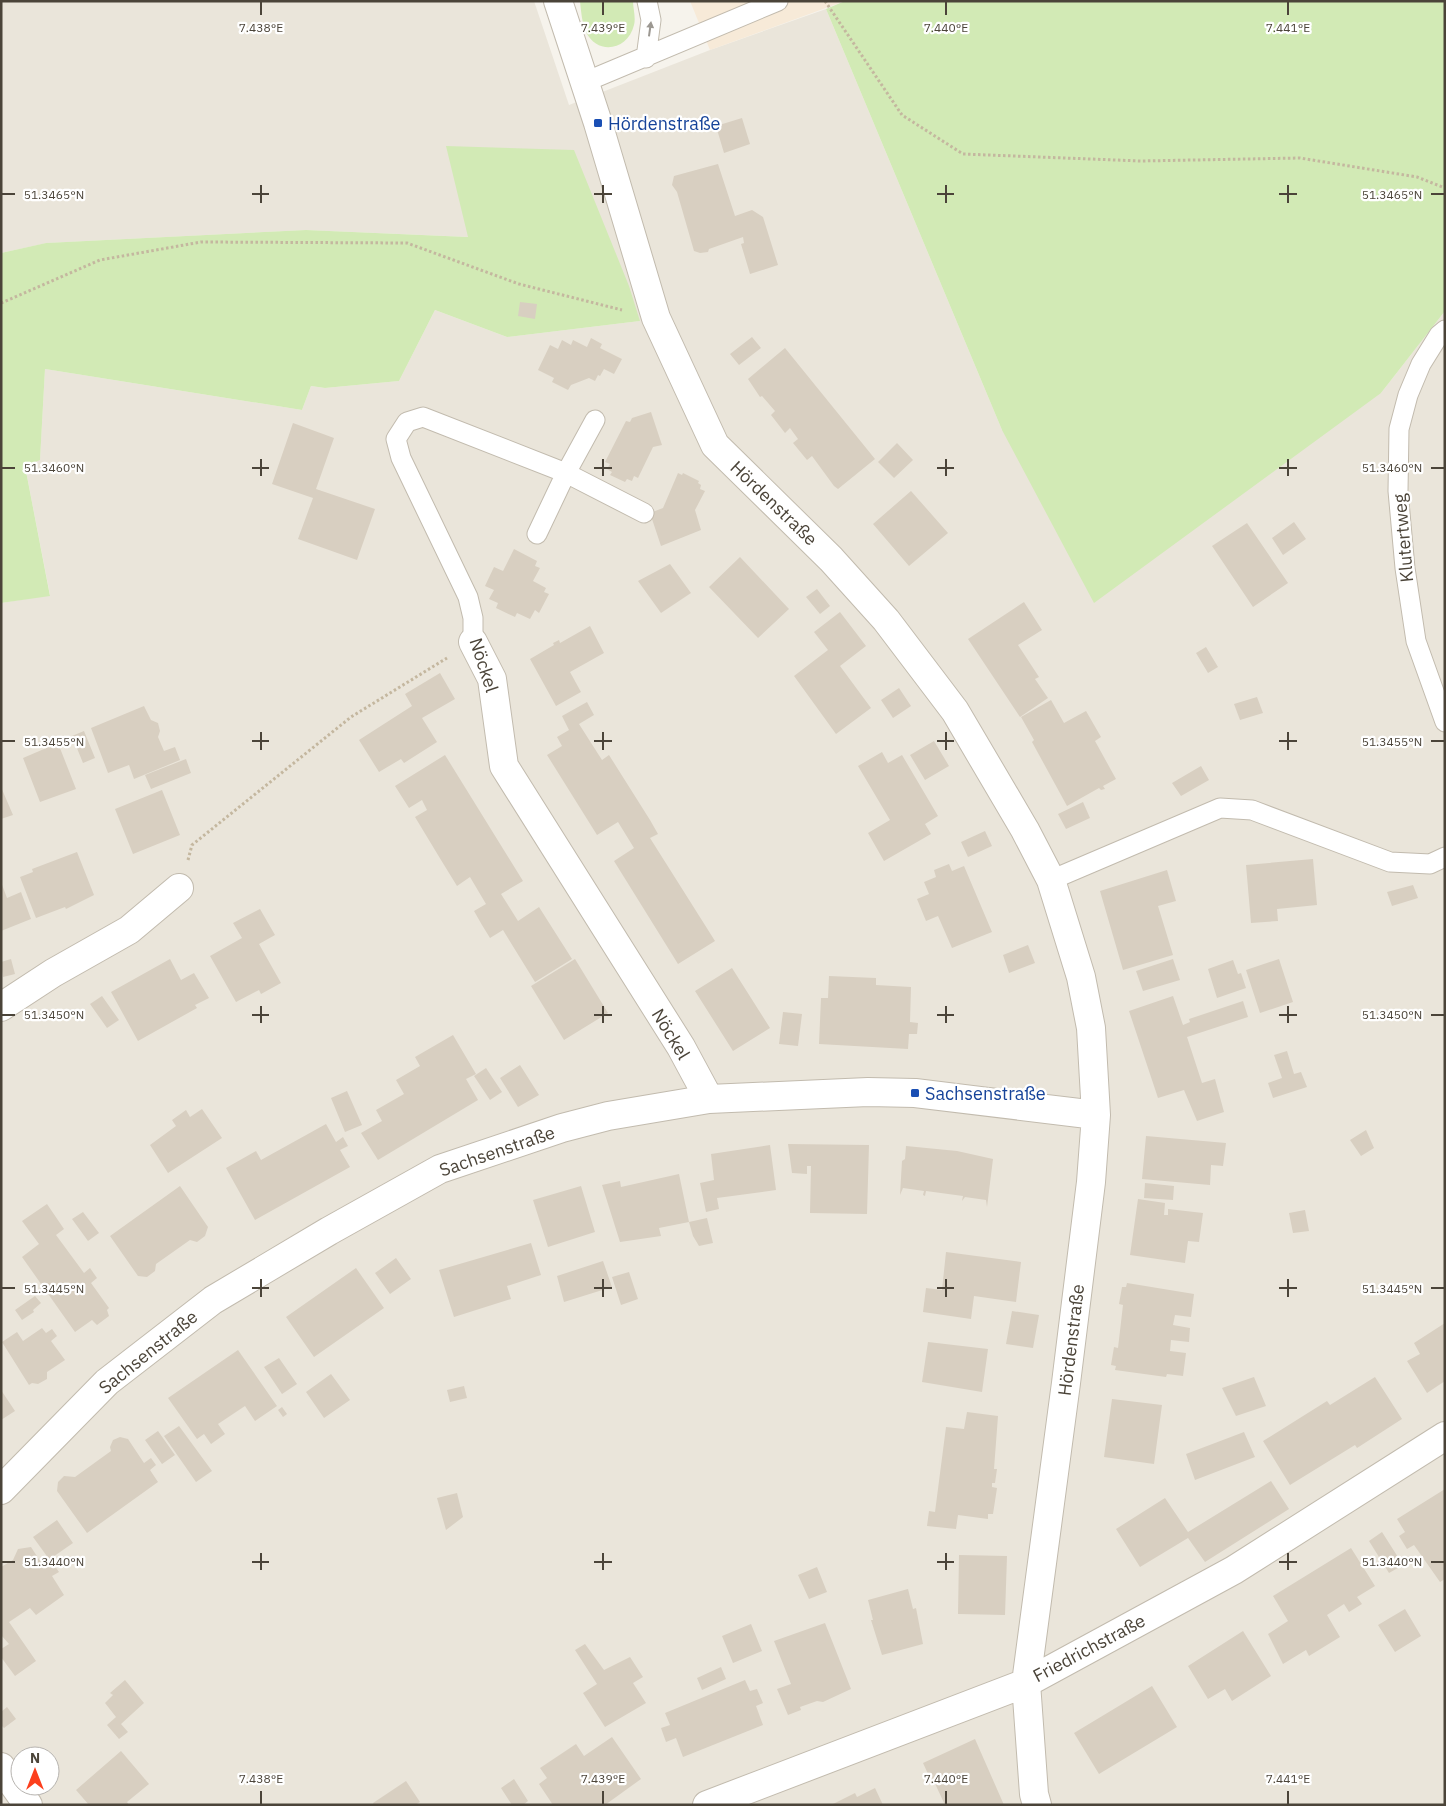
<svg xmlns="http://www.w3.org/2000/svg" width="1446" height="1806" viewBox="0 0 1446 1806" font-family="'IBM Plex Sans',sans-serif">
<style>
.residential{fill:#eae5da;fill-rule:evenodd}
.commercial{fill:#f7ead8}
.green{fill:#d2eab5}
.building{fill:#d8cfc1}
.lines{fill:none;stroke-linecap:round;stroke-linejoin:round}
.service-casing{stroke:#c2bbae;stroke-width:21}
.minor-casing{stroke:#c2bbae;stroke-width:30}
.path{stroke:#c4b79f;stroke-width:3;stroke-dasharray:2.5 2.5;stroke-linecap:butt}
.service{stroke:#fff;stroke-width:19}
.minor{stroke:#fff;stroke-width:28}
.oneway{fill:#9c9892}
.ticks{fill:none;stroke:#4b4439;stroke-width:2}
.transit-dot{fill:#1a4fb4;stroke:#fff;stroke-width:2}
.labels{text-anchor:middle;dominant-baseline:central;stroke-width:4.5;stroke-linejoin:round;paint-order:stroke}
.transit-label{font-size:18px;fill:#164399;stroke:#fff;text-anchor:start}
.street-label{font-size:18px;fill:#4b4439;stroke:#fff}
.ticks-label{font-size:12px;text-anchor:middle;fill:#4b4439;stroke:#fff;stroke-width:4.5;stroke-linejoin:round;paint-order:stroke}
</style>
<rect width="100%" height="100%" fill="#f6f3ec"/>
<path class="residential" d="M1,1H534L569,105L710,50L826,9L1002,430L1381,393L1445,311V1805H1V603L50,595L25,466L40,459L45,369L302,410L311,386L325,388L399,381L435,310L507,337L640,321L469,237L306,230L47,243L1,253ZM20,1756H50V1786H20Z"/>
<path class="commercial" d="M690,1H845L710,50Z"/>
<path class="green" d="M580,1H633C633,8 636,18 634,25C628,50 598,56 586,32C582,23 581,11 580,1Z
M845,1H1445V311L1381,393L1094,603L1002,430L826,9Z
M446,146L574,150L629,286L640,321L507,337L435,310L399,381L325,388L311,386L302,410L45,369L40,460L25,466L50,596L1,603V253L46,243L306,230L468,237Z"/>
<path class="building" d="M742,118L750,144L724,153L716,126Z
M718,164L735,216L752,210L763,217L778,265L750,274L741,244L744,243L743,237L709,249L708,252L700,253L694,251L677,192L672,185L674,176Z
M520,302L537,304L535,319L518,316Z
M752,337L761,348L739,365L730,354Z
M591,338L602,344L600,348L622,359L614,374L604,369L600,376L598,375L595,381L589,378L571,385L568,390L552,382L554,378L538,370L550,345L558,349L562,340L571,345L573,340L587,347Z
M785,348L875,459L838,489L834,486L812,456L807,460L793,443L798,439L790,428L785,433L771,415L775,411L762,396L760,397L748,379Z
M651,412L662,445L653,447L638,478L634,476L632,481L627,479L625,482L610,475L612,472L607,469L610,464L605,462L626,421L630,422L632,418Z
M293,423L334,438L316,489L375,509L357,560L298,539L313,498L272,484Z
M897,443L913,460L894,478L878,462Z
M678,473L682,475L683,473L699,481L698,483L701,485L700,489L705,491L695,510L701,530L661,546L650,513L663,508Z
M911,491L948,533L909,566L873,524Z
M1294,522L1306,539L1283,555L1272,538Z
M1247,523L1288,583L1253,607L1212,546Z
M514,549L537,561L535,566L540,568L533,581L546,588L544,592L549,594L539,613L535,610L530,619L517,613L515,617L496,608L498,603L489,599L494,590L485,586L494,567L503,571Z
M740,557L789,609L758,638L709,587Z
M670,564L691,593L661,613L638,581Z
M817,589L830,606L820,614L806,597Z
M1024,602L1042,630L1018,645L1039,677L1035,679L1048,698L1020,717L968,639Z
M840,612L866,646L840,666L871,708L836,734L794,676L828,650L814,632Z
M590,626L604,653L570,672L581,692L556,706L530,659L554,645L553,643L559,640L560,643Z
M1206,647L1218,667L1208,673L1196,653Z
M440,673L455,699L422,718L437,742L404,763L401,759L379,772L359,740L412,706L405,694Z
M899,688L911,706L893,718L881,700Z
M1257,697L1263,713L1240,720L1234,704Z
M1051,700L1064,723L1086,711L1101,737L1095,741L1116,779L1103,786L1105,789L1101,790L1099,788L1067,806L1032,742L1034,740L1021,717Z
M587,702L594,715L579,724L602,760L609,755L650,820L658,834L650,838L715,941L678,964L614,861L634,848L618,822L597,835L547,755L562,746L557,737L569,730L562,716Z
M144,706L151,720L158,723L160,731L158,737L164,751L175,747L180,760L134,779L129,765L108,773L91,728Z
M84,731L95,758L83,763L72,736Z
M934,741L949,766L925,780L910,755Z
M58,743L76,789L40,802L23,758Z
M882,752L888,763L902,755L938,816L925,824L931,834L884,861L868,833L890,820L858,766Z
M445,755L523,881L501,894L518,921L539,907L572,959L535,982L503,930L490,938L482,925L474,911L486,904L470,877L457,886L441,860L415,817L427,810L422,800L409,808L395,786Z
M186,759L191,773L151,789L145,775Z
M1201,766L1209,780L1181,796L1172,783Z
M1,787L13,815L1,819Z
M162,790L180,835L133,854L115,809Z
M1083,802L1090,818L1066,829L1058,814Z
M985,831L992,846L968,857L961,842Z
M77,852L94,895L66,909L65,907L36,918L20,877L33,872L32,869Z
M1313,859L1317,905L1277,909L1278,921L1251,923L1246,865Z
M949,864L952,871L964,866L992,932L952,948L938,916L926,921L917,899L929,894L924,882L936,877L934,870Z
M1167,870L1176,901L1158,906L1173,955L1123,970L1100,891Z
M1,882L7,898L21,892L31,919L1,931Z
M1413,885L1418,898L1392,906L1387,892Z
M260,909L275,935L259,944L281,983L261,994L259,990L236,1002L210,956L242,938L233,923Z
M1028,945L1035,963L1009,973L1003,955Z
M11,959L15,974L3,977L1,962Z
M170,959L181,980L194,973L209,998L195,1005L197,1008L138,1041L111,992Z
M575,959L608,1013L564,1040L531,986Z
M1173,959L1180,980L1143,991L1136,971Z
M1279,959L1293,1002L1260,1013L1246,970Z
M1233,960L1238,974L1241,973L1246,988L1217,998L1208,969Z
M732,968L770,1028L733,1051L695,991Z
M829,976L876,978V985L911,987L910,1022L918,1023L917,1034H909L908,1049L819,1044L821,998H828Z
M102,996L119,1020L107,1028L90,1004Z
M1173,996L1183,1025L1190,1022L1189,1019L1243,1001L1248,1017L1187,1037L1202,1083L1215,1079L1224,1112L1197,1121L1184,1090L1158,1098L1129,1011Z
M783,1012L802,1014L798,1046L779,1044Z
M453,1035L476,1074L466,1079L478,1100L378,1160L361,1133L382,1121L376,1110L404,1094L396,1080L420,1066L415,1057Z
M1287,1051L1294,1074L1301,1072L1307,1087L1273,1098L1268,1083L1282,1078L1274,1055Z
M520,1065L539,1095L518,1107L500,1078Z
M486,1068L502,1092L490,1100L474,1076Z
M347,1091L362,1125L345,1132L331,1098Z
M202,1109L222,1138L168,1173L150,1145L176,1126L172,1120L186,1110L190,1117Z
M326,1124L336,1142L343,1137L348,1146L340,1150L350,1167L255,1220L226,1168L256,1151L261,1160Z
M1366,1130L1374,1148L1361,1156L1350,1140Z
M1146,1136L1226,1143L1223,1166L1211,1165L1210,1185L1142,1179Z
M788,1144L869,1145L867,1214L810,1213L811,1166H807V1174L792,1173Z
M770,1145L776,1190L717,1198L719,1209L706,1212L700,1183L714,1180L711,1154Z
M906,1146L957,1151L993,1159L987,1207L986,1200L965,1197L962,1201L963,1196L926,1191L925,1196L923,1195L924,1191L903,1188L900,1195L902,1161L905,1159Z
M679,1174L689,1222L659,1228L661,1236L620,1242L602,1185L620,1181L621,1187Z
M1145,1183L1174,1186L1173,1200L1144,1198Z
M180,1186L208,1227L205,1236L197,1242L190,1240L156,1264L155,1271L147,1277L138,1276L110,1236Z
M581,1186L595,1232L548,1247L533,1200Z
M1138,1199L1165,1203L1164,1215H1168V1209L1203,1213L1199,1242L1188,1241L1185,1263L1130,1255Z
M47,1204L64,1229L56,1235L84,1273L90,1268L97,1278L91,1283L109,1308L107,1310L109,1316L97,1325L92,1320L75,1332L22,1257L39,1244L22,1221Z
M1305,1210L1309,1231L1293,1233L1289,1213Z
M83,1212L99,1233L88,1241L72,1219Z
M707,1218L713,1243L699,1246L693,1236L689,1222Z
M531,1243L541,1275L507,1286L511,1299L454,1317L439,1270Z
M946,1252L1021,1262L1016,1302L974,1296L971,1319L923,1312L926,1288L942,1290Z
M396,1258L411,1279L390,1294L375,1273Z
M603,1261L612,1287L564,1302L557,1276Z
M356,1268L384,1308L314,1357L286,1317Z
M629,1272L638,1299L621,1305L612,1277Z
M1127,1283L1194,1294L1191,1317L1175,1315L1173,1325L1190,1328L1189,1342L1171,1340L1170,1351L1186,1353L1183,1376L1167,1374L1166,1377L1115,1370L1116,1366L1111,1365L1114,1347L1118,1348L1123,1305L1119,1304L1122,1287H1126Z
M35,1296L41,1303L33,1310L34,1312L22,1320L15,1310Z
M1012,1311L1039,1315L1033,1348L1006,1344Z
M1445,1323V1381L1427,1393L1407,1361L1420,1354L1414,1343Z
M42,1328L46,1333L52,1329L57,1336L51,1341L65,1360L47,1372V1379L38,1384L32,1383L29,1385L2,1342L17,1332L23,1341Z
M928,1342L988,1349L982,1392L922,1382Z
M238,1350L277,1406L255,1421L245,1406L218,1424L225,1434L211,1444L204,1434L197,1439L168,1398Z
M279,1358L297,1384L282,1394L264,1367Z
M331,1374L350,1400L324,1418L306,1392Z
M1254,1377L1266,1406L1236,1416L1222,1388Z
M1375,1377L1402,1419L1357,1448L1355,1445L1290,1485L1263,1441L1327,1401L1330,1405Z
M464,1386L467,1398L450,1402L447,1390Z
M1,1390L15,1411L1,1420Z
M1112,1399L1162,1405L1154,1464L1104,1457Z
M282,1407L287,1414L283,1417L278,1410Z
M967,1412L998,1416L994,1469H997L995,1483H992V1487L997,1488L993,1514H988V1519L958,1515L956,1529L927,1526L929,1511L935,1512L946,1427L964,1429Z
M179,1426L212,1471L196,1482L164,1436Z
M158,1431L175,1455L162,1464L145,1440Z
M1244,1432L1255,1457L1195,1480L1186,1454Z
M120,1437L128,1439L144,1463L151,1458L156,1465L150,1470L158,1482L87,1533L57,1491L58,1482L64,1476L75,1477L111,1451L110,1447L113,1440Z
M1271,1481L1289,1509L1205,1562L1188,1538L1140,1567L1116,1529L1165,1498L1188,1532Z
M1445,1489V1579L1440,1582L1414,1545L1407,1549L1399,1536L1405,1532L1397,1519Z
M457,1493L463,1517L446,1530L437,1498Z
M57,1520L73,1543L50,1559L59,1572L52,1576L64,1595L36,1615L30,1608L9,1622L36,1661L15,1676L1,1657V1649L9,1644L1,1635V1567L13,1560L18,1549L31,1547L42,1564L49,1559L33,1537Z
M1382,1532L1403,1565L1389,1573L1369,1541Z
M1351,1548L1375,1586L1357,1597L1362,1604L1349,1612L1344,1604L1327,1615L1340,1637L1309,1656L1306,1650L1283,1664L1268,1634L1288,1621L1273,1596Z
M959,1555L1007,1556L1005,1615L958,1614Z
M817,1567L827,1592L809,1599L798,1575Z
M908,1589L913,1609L916,1608L923,1644L882,1655L871,1620H873L868,1600Z
M1405,1609L1421,1636L1395,1652L1378,1625Z
M825,1623L851,1689L823,1702L817,1701L800,1707L801,1710L788,1715L777,1689L791,1684L774,1641Z
M751,1624L762,1651L733,1663L722,1636Z
M1243,1631L1271,1676L1232,1701L1225,1689L1208,1699L1188,1666Z
M585,1644L604,1670L630,1657L643,1677L633,1683L646,1703L605,1727L583,1693L597,1684L575,1650Z
M721,1667L726,1679L702,1690L697,1678Z
M125,1680L144,1703L121,1724L128,1732L119,1739L107,1725L116,1717L105,1703L113,1695L110,1693Z
M745,1680L750,1691L757,1689L763,1703L756,1706L763,1725L683,1757L676,1738L666,1742L661,1728L670,1725L665,1713Z
M1152,1686L1177,1727L1099,1774L1074,1733Z
M7,1707L16,1719L4,1728L1,1725V1712Z
M612,1737L641,1779L605,1805H553L539,1784L547,1778L540,1768L576,1744L584,1756Z
M975,1739L1004,1805H945L931,1775L929,1776L923,1763Z
M121,1751L149,1784L127,1802L129,1805H89L76,1790Z
M514,1779L528,1801L523,1805H512L501,1788Z
M406,1781L420,1802L415,1805H374L373,1803Z
M875,1788L883,1805H831L855,1793L857,1797Z"/>
<g class="lines">
<g class="service-casing">
<path id="service" d="M646,58L651,20L647,1
M585,82L778,1
M1445,330L1439,335L1421,364L1408,395L1399,429L1398,491L1405,568L1416,641L1445,722
M537,534L566,473L644,513
M473,642V618L468,597L401,458L396,439L407,422L423,417L566,473L595,420
M1051,880L1220,808L1252,810L1390,862L1430,864L1445,857"/>
</g>
<g class="minor-casing">
<path id="minor" d="M558,1L598,123L656,318L715,445L831,559L886,620L955,711L1025,830L1051,880L1081,977L1091,1028L1096,1115L1091,1182L1066,1383L1026,1683L1034,1794L1037,1805
M473,642L492,679L504,766L681,1047L709,1099
M1,1007L53,973L129,930L179,888
M1,1490L107,1382L213,1300L329,1231L440,1169L562,1128L608,1116L709,1099L868,1092L915,1093L1096,1115
M1,1767L28,1805
M707,1805L1026,1683L1234,1570L1445,1436"/>
</g>
<path class="path" d="M825,1L902,115L963,154L1141,161L1300,158L1417,177L1445,188
M1,303L100,260L201,242L407,243L519,284L622,310
M188,860L192,845L351,717L447,658"/>
<use href="#service" class="service"/>
<use href="#minor" class="minor"/>
</g>
<defs><path id="oneway-solid" d="M-6-.8H1V-3.2L6.5 0L1 3.2V.8H-6Z" transform="scale(1.25)"/></defs>
<use class="oneway" href="#oneway-solid" transform="translate(650 29) rotate(-82)"/>
<path class="ticks" d="M261,2V15M603,2V15M946,2V15M1288,2V15M261,185V203M603,185V203M946,185V203M1288,185V203M2,194H15M252,194H269M594,194H612M937,194H954M1279,194H1297M1431,194H1444M261,459V476M603,459V476M946,459V476M1288,459V476M2,468H15M252,468H269M594,468H612M937,468H954M1279,468H1297M1431,468H1444M261,732V750M603,732V750M946,732V750M1288,732V750M2,741H15M252,741H269M594,741H612M937,741H954M1279,741H1297M1431,741H1444M261,1006V1023M603,1006V1023M946,1006V1023M1288,1006V1023M2,1015H15M252,1015H269M594,1015H612M937,1015H954M1279,1015H1297M1431,1015H1444M261,1279V1297M603,1279V1297M946,1279V1297M1288,1279V1297M2,1288H15M252,1288H269M594,1288H612M937,1288H954M1279,1288H1297M1431,1288H1444M261,1553V1570M603,1553V1570M946,1553V1570M1288,1553V1570M2,1562H15M252,1562H269M594,1562H612M937,1562H954M1279,1562H1297M1431,1562H1444M261,1791V1804M603,1791V1804M946,1791V1804M1288,1791V1804"/>
<g class="transit-dot">
<rect x="593" y="118" width="10" height="10" rx="2.5"/>
<rect x="910" y="1088" width="10" height="10" rx="2.5"/>
</g>
<g class="labels">
<g class="transit-label">
<text x="608" y="123">Hördenstraße</text>
<text x="925" y="1093">Sachsenstraße</text>
</g>
<g class="street-label">
<text transform="translate(774 503) rotate(44)">Hördenstraße</text>
<text transform="translate(1403 538) rotate(-95)">Klutertweg</text>
<text transform="translate(484 665) rotate(72)">Nöckel</text>
<text transform="translate(671 1034) rotate(59)">Nöckel</text>
<text transform="translate(497 1151) rotate(-19)">Sachsenstraße</text>
<text transform="translate(1071 1340) rotate(-83)">Hördenstraße</text>
<text transform="translate(148 1352) rotate(-39)">Sachsenstraße</text>
<text transform="translate(1089 1648) rotate(-28)">Friedrichstraße</text>
</g>
</g>
<g class="ticks-label">
<text x="261" y="32">7.438°E</text>
<text x="603" y="32">7.439°E</text>
<text x="946" y="32">7.440°E</text>
<text x="1288" y="32">7.441°E</text>
<text x="54" y="199">51.3465°N</text>
<text x="1392" y="199">51.3465°N</text>
<text x="54" y="472">51.3460°N</text>
<text x="1392" y="472">51.3460°N</text>
<text x="54" y="746">51.3455°N</text>
<text x="1392" y="746">51.3455°N</text>
<text x="54" y="1019">51.3450°N</text>
<text x="1392" y="1019">51.3450°N</text>
<text x="54" y="1293">51.3445°N</text>
<text x="1392" y="1293">51.3445°N</text>
<text x="54" y="1566">51.3440°N</text>
<text x="1392" y="1566">51.3440°N</text>
<text x="261" y="1783">7.438°E</text>
<text x="603" y="1783">7.439°E</text>
<text x="946" y="1783">7.440°E</text>
<text x="1288" y="1783">7.441°E</text>
</g>
<rect width="1446" height="1806" fill="none" stroke="#4b4439" stroke-width="5"/>
<g transform="translate(35 1771)"><circle r="24" fill="#ffffff" stroke="#b7b4b0"/>
<path d="M0-4L9 19L0 12L-9 19Z" fill="#fc3f1d"/>
<text y="-8" font-size="14" font-weight="bold" text-anchor="middle" fill="#4b4439">N</text>
</g>
</svg>
